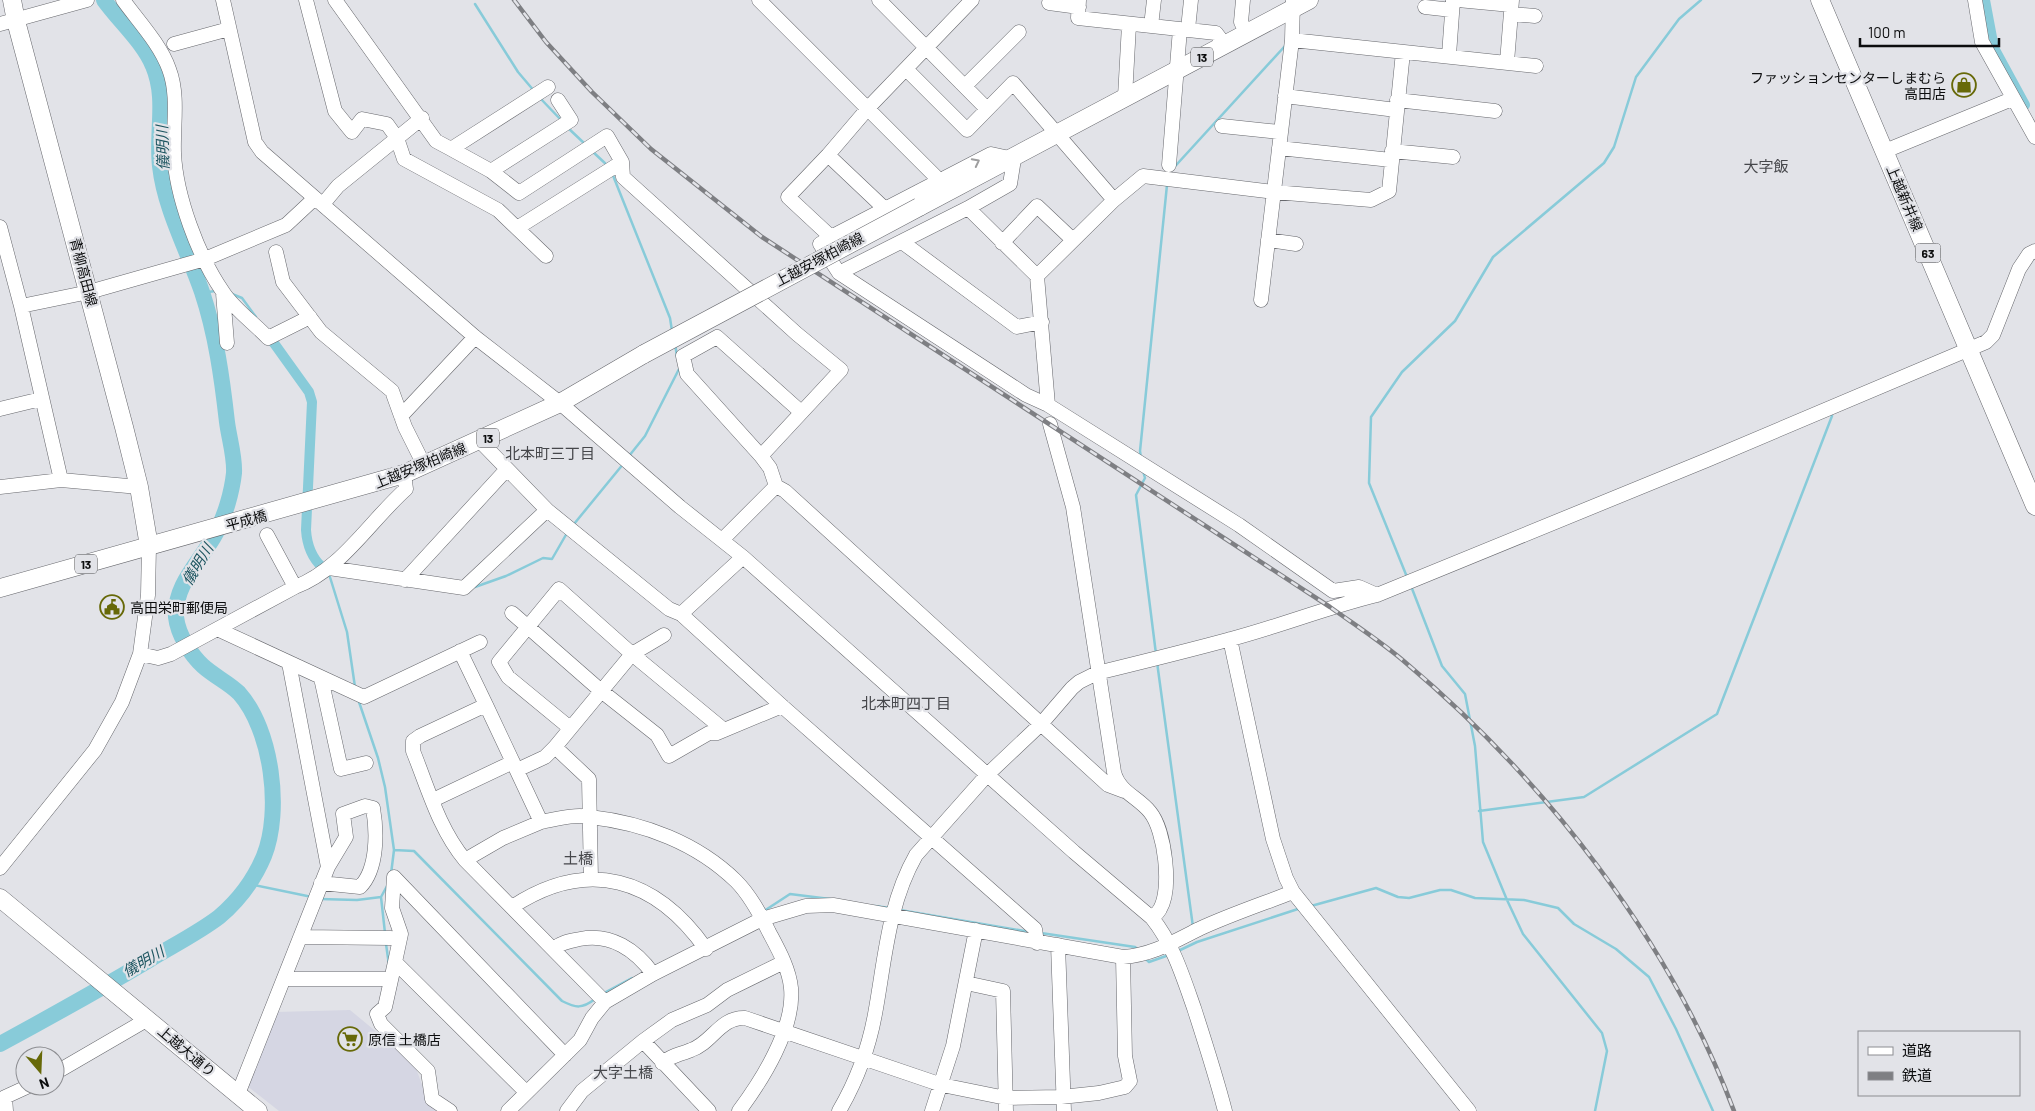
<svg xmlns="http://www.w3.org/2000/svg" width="2035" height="1111" viewBox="0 0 2035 1111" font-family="Barlow,'Noto Sans JP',sans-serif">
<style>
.built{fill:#d5d6e3}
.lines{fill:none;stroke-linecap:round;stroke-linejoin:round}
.stream{stroke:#88cbd9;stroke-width:2.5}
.canal{stroke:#88cbd9;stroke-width:10}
.river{stroke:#88cbd9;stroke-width:16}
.minor-casing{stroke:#67686d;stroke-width:15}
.major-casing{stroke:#67686d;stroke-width:19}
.minor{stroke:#fff;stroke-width:14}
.major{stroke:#fff;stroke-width:18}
.rail-casing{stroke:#7e7f83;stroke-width:4.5}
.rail{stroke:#e2e3e8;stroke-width:2.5;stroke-dasharray:8;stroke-linecap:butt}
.major-bridge-casing{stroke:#67686d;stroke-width:19;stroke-linecap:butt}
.major-bridge{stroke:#fff;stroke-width:18}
.oneway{stroke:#9e9e9f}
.labels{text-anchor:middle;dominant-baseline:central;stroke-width:4.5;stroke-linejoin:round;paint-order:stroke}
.shield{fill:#e2e3e8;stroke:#4c4d4f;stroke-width:1}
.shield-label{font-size:12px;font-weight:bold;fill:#0c0d0e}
.poi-label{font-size:14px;fill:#0c0d0e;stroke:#e2e3e8;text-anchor:start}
.street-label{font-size:14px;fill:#0c0d0e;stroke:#e2e3e8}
.water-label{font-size:15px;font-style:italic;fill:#1d5560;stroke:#e2e3e8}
.neighbourhood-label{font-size:15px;fill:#46474b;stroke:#e2e3e8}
</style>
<rect width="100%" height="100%" fill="#e2e3e8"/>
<path class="built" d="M350,1010L414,1063L428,1101L442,1111H279L246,1085L276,1012Z"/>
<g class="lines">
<path class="stream" d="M475,4L518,72L535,92
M540,98L562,121
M567,127L585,144
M592,151L608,166
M612,173L670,318L672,331
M1168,174L1285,46
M202,293L215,291
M232,294L242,298L256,317
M675,344L677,356
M629,456L645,436L679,369
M1141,458L1140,451L1167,185
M1143,471L1145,478L1136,495L1156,654
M574,524L624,463
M329,574L347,632L355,687
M1407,577L1369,483L1371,417L1402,372L1455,321L1493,257L1604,163L1614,147L1636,77L1679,19L1701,0
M1411,586L1442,666L1465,694L1475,746L1483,842L1507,900L1523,934L1602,1033L1607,1051L1595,1111
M475,587L506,576L543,558L552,559L567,533
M1157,662L1193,927
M358,699L378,758L385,787L394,850L391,874
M1479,811L1584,797L1717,714L1832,416
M394,850L414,851L562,1001C576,1008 582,1009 595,999
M249,884L312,897
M320,899L357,900L381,897
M875,906L890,908
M1311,906L1376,888L1398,897L1409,898L1440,890H1451L1475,898L1524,900L1558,908L1574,924L1616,949L1649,977L1676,1029L1713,1111
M900,910L1030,932
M764,911L790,894L830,899
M385,933L381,897L387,886
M1041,933L1135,947L1138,950
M386,944L389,965
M1176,952L1197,942L1301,908
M1145,958L1149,962L1169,955
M604,993L632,978"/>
<path class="canal" d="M1985,0L1994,48L2025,105
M271,339L309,392L312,402L306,530C307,545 311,557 322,567"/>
<path class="river" d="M0,1044C50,1017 100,989 149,960C172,946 198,933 219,917C239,900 254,880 264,856C282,811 272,730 239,693C229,683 214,676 203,666C191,655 178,635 176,617C174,584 201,561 216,533C225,516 232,492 234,473C235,457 229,438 227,422C222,378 216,334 202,292C188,251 165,210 160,166C156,131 167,99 153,66C144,43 119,21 104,0"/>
<g class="minor-casing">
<path id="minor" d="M123,0C139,22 160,44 169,69C179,95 173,126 174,153C176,196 198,256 223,292C234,309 254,323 268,338L310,317
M223,0L255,142L262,152L475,337L560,403L680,507L743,557L1074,852L1152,918C1173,944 1183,977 1194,1008C1205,1042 1216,1076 1225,1111
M306,0L335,111L352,132L362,119L387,124L397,138L404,159L498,210L546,256
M335,0L436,141L451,149L548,87
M759,0L939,180
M879,0L987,109
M972,0L869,107L828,155L788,197L831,237L991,154L1014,159L1010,184L968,208L839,273L1026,395L1048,405L1239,525L1333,591L1359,587L1377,595
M1079,0L1078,18L1216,33L1225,45
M1243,0L1241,22L1247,34
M1458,0L1511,5
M1975,0L1982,42L2035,137
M1049,3L1079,7
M1425,7L1452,10
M1511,14L1535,16
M0,24L87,0
M1151,26L1154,0
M1188,29L1191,0
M1292,40L1536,66
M174,44L229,29
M1449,55L1453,0
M1507,62L1512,0
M907,70L967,130L1013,83L1114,200
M965,86L1019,32
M1285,96L1396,110
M1125,97L1129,25
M1397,100L1495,111
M1222,126L1280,132
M1279,148L1391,160
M451,149L491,171L519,193L607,136L622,162L623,177L797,334L841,370L761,456L770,468L776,486L722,540
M1392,151L1453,157
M1885,151L2012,99
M828,155L884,208
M1169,165L1180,29
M491,171L571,120L558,100
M323,204L338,186L422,118
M968,208L1037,276L1048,405
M0,227L21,306L61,480
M517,228L622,162
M831,237L820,244L839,273
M1268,240L1296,244
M902,242L1017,327L1042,322
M1002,243L1037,206L1073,240
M276,252L283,282L321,332L392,391L405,427L424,465
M1037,276L1114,200L1143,176L1274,192L1371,200L1389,191L1403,52
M223,293L227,343
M1261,300L1292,40L1293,1
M21,306L89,292L205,259L286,225L315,198
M0,409L41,399
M401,416L475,337
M1050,424L1073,507L1114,772C1119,792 1138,797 1150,812C1165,830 1172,889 1160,909C1158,913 1154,916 1152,918
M480,441L547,510L669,609L681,614L782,706L1035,929L1037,943
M761,456L687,374L683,356L717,337L801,412
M776,486L785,491L1108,785L1124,791
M0,487L61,480L139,487
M267,535L295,587
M329,568L464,588L547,510
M405,580L507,469
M512,613L600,690L657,735L669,756L709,733H717L782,706
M681,614L743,557
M217,629L364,697L480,642
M1230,639L1273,839L1286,878L1293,892L1469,1111
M460,651L486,705
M140,654L158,658L171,654L295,587C341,570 370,521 406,489L404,474
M321,678L341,769L366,763
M570,728L508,677L499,662L559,589L632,654L724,730
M555,747L632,654L664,635
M517,770L545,757L555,747L589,779L591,879
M433,800L513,762
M541,822C557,819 574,814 590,817C644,823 697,843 736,881C750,895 760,914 769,932C778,949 789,968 791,988C795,1028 762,1080 739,1111
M465,860L503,838L541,822L486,705L420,736L413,741V751C428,788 439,829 465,860L605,1002
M0,868L95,750L122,702L140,654L148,595L149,546
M394,877L392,908L401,934L395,962L526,1092
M394,877L565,1055
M321,883L360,887C378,869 377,831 373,808L365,806L343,814L346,837L328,867
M512,907C588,857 656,878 706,949
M300,937L391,938
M1058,945L1064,1111
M555,948C562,942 570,941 580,939C611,933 636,950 653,974
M395,962L385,1007L377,1014L381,1024L428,1071L432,1099L450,1111
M284,979H391
M966,983L1003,991L1006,1111
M643,1041L672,1020L707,1005L727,990L784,962
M662,1063C676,1053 677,1056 691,1050C712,1043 720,1017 745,1018L942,1085L1006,1098L1061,1097L1099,1093L1125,1087L1130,1081L1125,1056L1123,957
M55,1073L148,1019
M238,1094L328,867L289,663
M6,1111L5,1097L29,1086
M508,1111L580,1040L592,1018L605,1002L653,974L762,919L806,906L833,905L1123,957C1152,955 1173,942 1199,929C1229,915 1262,904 1293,892
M567,1111L582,1091L643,1041L709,1111
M839,1111C856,1082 869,1047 875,1014C885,960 888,904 916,855L987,775L1041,724L1072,688L1079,682L1097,673C1142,662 1187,651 1231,639C1280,626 1328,607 1377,595L1707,460L1986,342L1993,335L2019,269L2029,254L2035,251
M932,1111L953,1046L976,930"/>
</g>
<g class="major-casing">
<path id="major" d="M12,0L16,21L124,427L139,487L149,546
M1820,0L2035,506
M919,207L1309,0
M0,588L404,474L560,403L644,354
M0,898L258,1111"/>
</g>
<use href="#minor" class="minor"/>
<use href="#major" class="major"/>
<g class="rail-casing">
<path id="rail" d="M514,0L546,42L592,92L651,149L762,237L1330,607C1355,625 1383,643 1406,663C1545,780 1670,940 1734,1111"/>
</g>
<use href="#rail" class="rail"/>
<g class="major-bridge-casing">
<path id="major-bridge" d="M644,354L919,207"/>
</g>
<use href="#major-bridge" class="major-bridge"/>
</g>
<defs><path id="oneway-chevron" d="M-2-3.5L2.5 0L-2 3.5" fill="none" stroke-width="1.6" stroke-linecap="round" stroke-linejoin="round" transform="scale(1.25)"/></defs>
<use class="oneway" href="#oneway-chevron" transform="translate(976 162) rotate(-27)"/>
<defs>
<g id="shop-ring" transform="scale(1.25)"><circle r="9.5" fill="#e2e3e8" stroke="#676908" stroke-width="1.5"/><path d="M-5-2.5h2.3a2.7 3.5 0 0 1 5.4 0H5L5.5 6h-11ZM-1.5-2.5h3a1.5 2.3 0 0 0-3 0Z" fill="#676908"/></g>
<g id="civic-ring" transform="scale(1.25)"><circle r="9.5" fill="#e2e3e8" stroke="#676908" stroke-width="1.5"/><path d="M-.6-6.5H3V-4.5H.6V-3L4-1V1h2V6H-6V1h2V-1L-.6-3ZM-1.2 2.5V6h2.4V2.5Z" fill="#676908"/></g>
<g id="supermarket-ring" transform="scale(1.25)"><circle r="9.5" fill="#e2e3e8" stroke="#676908" stroke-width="1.5"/><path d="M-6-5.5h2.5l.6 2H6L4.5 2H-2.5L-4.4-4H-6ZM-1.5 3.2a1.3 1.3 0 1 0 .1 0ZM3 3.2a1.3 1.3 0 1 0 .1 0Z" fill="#676908"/></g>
</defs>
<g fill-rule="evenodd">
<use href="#shop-ring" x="1964" y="85"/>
<use href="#civic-ring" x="112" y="607"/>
<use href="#supermarket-ring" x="350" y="1039"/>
</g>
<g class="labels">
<g class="shield">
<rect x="1191" y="47.5" width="22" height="19" rx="4"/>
<rect x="1915.5" y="243.5" width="25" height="19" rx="4"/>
<rect x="477" y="428.5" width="22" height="19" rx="4"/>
<rect x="75" y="554.5" width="22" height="19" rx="4"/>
</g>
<g class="shield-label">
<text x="1202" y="57">13</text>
<text x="1928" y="253">63</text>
<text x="488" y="438">13</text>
<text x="86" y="564">13</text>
</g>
<g class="poi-label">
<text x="1946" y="77" text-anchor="end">ファッションセンターしまむら<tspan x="1946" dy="16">高田店</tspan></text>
<text x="130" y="607">高田栄町郵便局</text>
<text x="368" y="1039">原信 土橋店</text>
</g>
<g class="street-label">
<text transform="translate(1905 198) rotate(67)">上越新井線</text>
<text transform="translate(819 259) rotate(-28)">上越安塚柏崎線</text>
<text transform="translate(84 272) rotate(75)">青柳高田線</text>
<text transform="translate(420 465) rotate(-22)">上越安塚柏崎線</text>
<text transform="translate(246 520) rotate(-15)">平成橋</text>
<text transform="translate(187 1051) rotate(40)">上越大通り</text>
</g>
<g class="water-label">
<text transform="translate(162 148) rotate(-92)">儀明川</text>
<text transform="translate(197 564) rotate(-59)">儀明川</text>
<text transform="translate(143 961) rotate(-30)">儀明川</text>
</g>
<g class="neighbourhood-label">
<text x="1766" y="166">大字飯</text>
<text x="550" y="453">北本町三丁目</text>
<text x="906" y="703">北本町四丁目</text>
<text x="578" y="858">土橋</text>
<text x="623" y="1072">大字土橋</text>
</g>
</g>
<rect x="1858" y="1031" width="162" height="65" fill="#e2e3e8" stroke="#8c8d91"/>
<rect x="1868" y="1047" width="25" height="8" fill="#ffffff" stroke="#8c8d91"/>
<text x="1902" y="1056" font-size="15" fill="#0c0d0e">道路</text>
<rect x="1868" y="1072" width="25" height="8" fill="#7e7f83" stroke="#8c8d91"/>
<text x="1902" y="1081" font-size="15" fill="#0c0d0e">鉄道</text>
<g transform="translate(40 1071) rotate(161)"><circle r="24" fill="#e2e3e8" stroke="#8c8d91"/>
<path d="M0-4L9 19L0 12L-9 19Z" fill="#676908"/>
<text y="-8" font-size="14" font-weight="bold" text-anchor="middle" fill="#0c0d0e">N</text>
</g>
<path d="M1860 38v8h139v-8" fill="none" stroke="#0c0d0e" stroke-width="2.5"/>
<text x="1868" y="38" font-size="15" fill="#0c0d0e" stroke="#e2e3e8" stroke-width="4" paint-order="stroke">100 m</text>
</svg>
